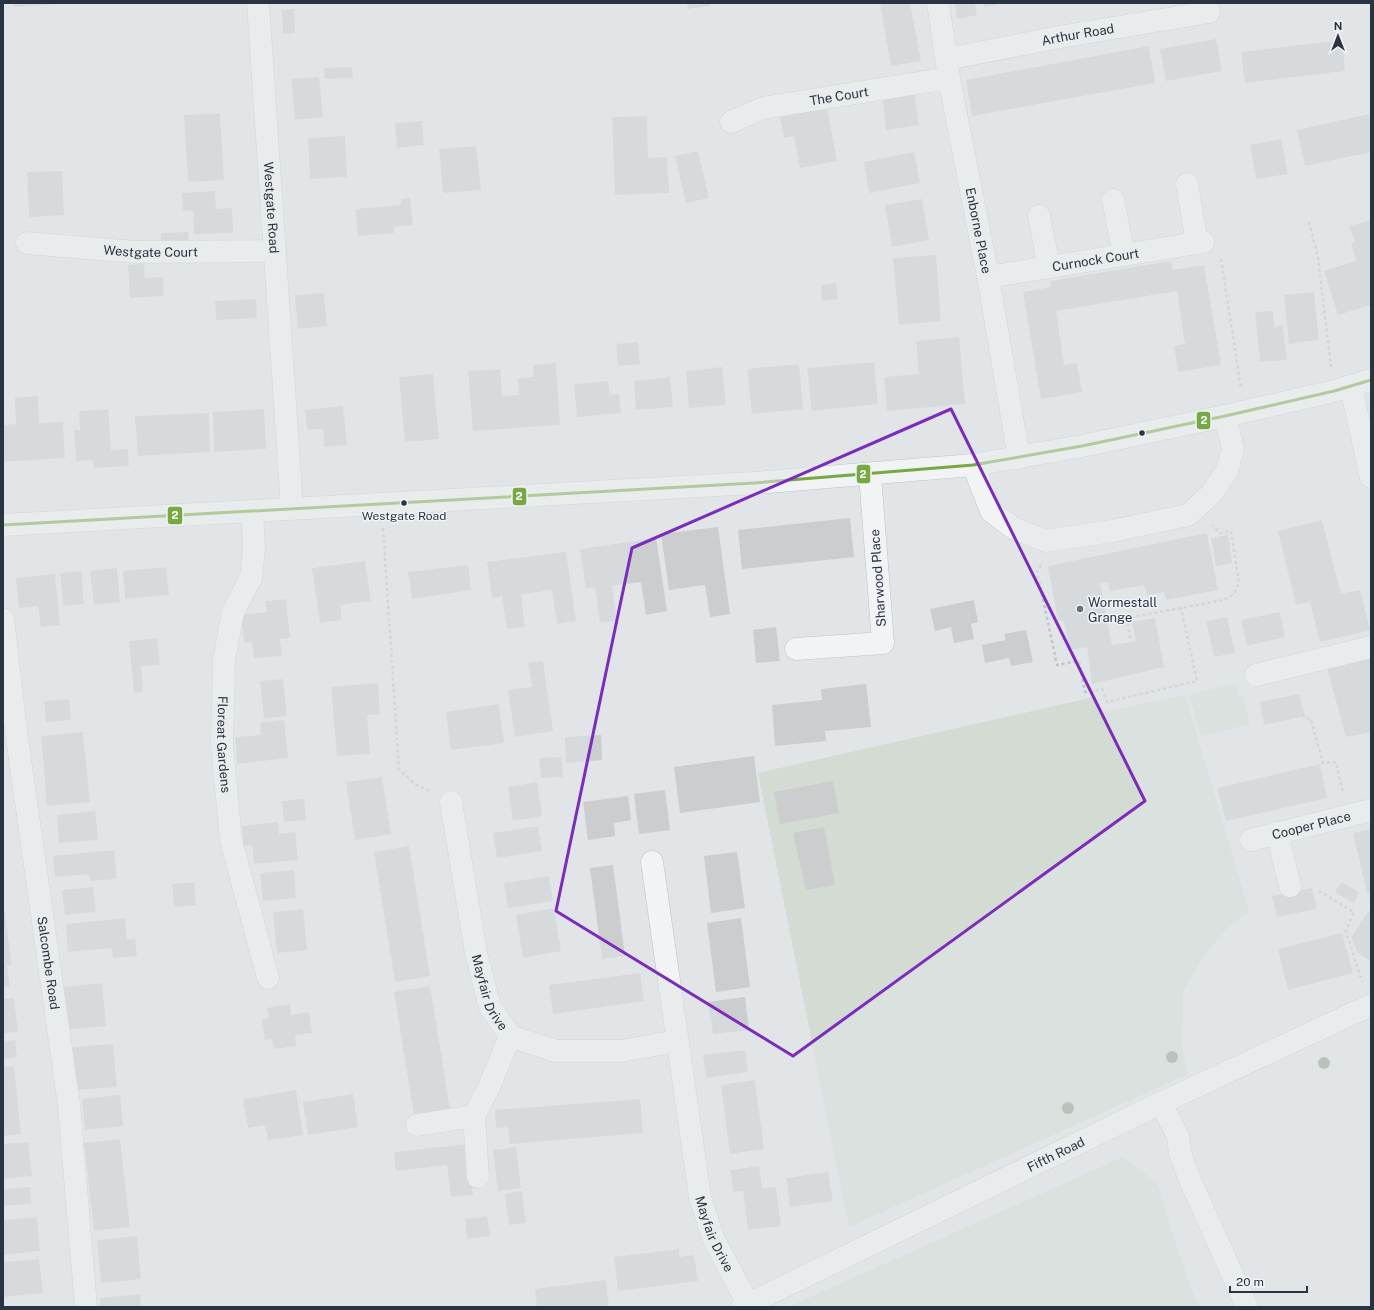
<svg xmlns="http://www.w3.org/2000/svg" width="1374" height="1310" viewBox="0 0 1374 1310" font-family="'Public Sans',sans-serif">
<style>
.green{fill:#d3dbd2}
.building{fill:#cbcdcf}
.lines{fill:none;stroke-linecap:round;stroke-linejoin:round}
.minor-casing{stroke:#c0c3c5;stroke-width:23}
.path{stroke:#c1c3c7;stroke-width:2.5;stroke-dasharray:3 3;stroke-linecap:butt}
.minor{stroke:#f1f3f4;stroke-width:22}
.bus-1-casing{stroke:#f0f3f7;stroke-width:6}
.bus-1{stroke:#78a841;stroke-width:3}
.tree{fill:#899a86}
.marked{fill:none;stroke:#7b2cbf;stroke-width:3;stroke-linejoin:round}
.bus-dot{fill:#293341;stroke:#f0f3f7;stroke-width:1.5}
.poi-dot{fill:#6a717b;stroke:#f0f3f7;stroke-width:1.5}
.labels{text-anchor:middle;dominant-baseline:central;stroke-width:3;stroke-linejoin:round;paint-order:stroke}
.bus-label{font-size:12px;fill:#293341;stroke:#f0f3f7}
.street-label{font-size:13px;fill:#293341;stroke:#f0f3f7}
.poi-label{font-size:13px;fill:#293341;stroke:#f0f3f7;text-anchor:start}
.line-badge{stroke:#f0f3f7;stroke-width:1.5}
.badge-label{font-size:11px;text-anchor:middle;font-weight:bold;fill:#fff}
</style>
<rect width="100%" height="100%" fill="#e2e5e7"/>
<path class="green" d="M1236,683L1238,695H1243L1250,724L1201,736L1189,695Z
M1185,695L1249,911L1226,930L1204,956L1183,992L1182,1045L1188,1074L849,1227L758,773L1094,697L1099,713Z
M1123,1157L1158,1184L1171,1229L1195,1299L1201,1307H788Z"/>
<path class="building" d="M14,3H58V4L14,7Z
M687,3H710V6L688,9Z
M880,3H910L921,61L891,66Z
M955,3H975L977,15L957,19Z
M983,3H1001V4L984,7Z
M294,9L295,33L283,34L282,10Z
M1216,39L1222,71L1166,81L1160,49Z
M1342,40L1345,71L1245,83L1241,52Z
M1149,46L1155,83L972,116L966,80Z
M352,67L353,78L325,79L324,68Z
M319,77L323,117L295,120L291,79Z
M914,91L919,125L886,130L882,96Z
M827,108L837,161L800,168L794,136L784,138L780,117Z
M220,113L224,180L188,182L184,115Z
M1369,114L1371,125V152L1305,166L1297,130Z
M647,116L648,158L667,157L669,193L615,195L612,117Z
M422,121L424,145L397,148L395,123Z
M345,136L347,177L310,179L308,138Z
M1281,139L1288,174L1256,179L1250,145Z
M476,146L481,190L443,193L439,149Z
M698,151L709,198L686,203L675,156Z
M914,152L920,183L869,193L864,162Z
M62,171L64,215L29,217L27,172Z
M215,191L216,209L232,208L233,233L194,234L193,210L183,211L182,193Z
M410,198L413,225L394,227V233L358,236L355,209L401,205V199Z
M922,199L929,240L892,247L885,205Z
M1371,220V305L1338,315L1324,271L1356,261L1351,243L1355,242L1349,226Z
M188,232L189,246L161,247V233Z
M936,255L941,321L899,325L893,258Z
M1171,261L1173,270L1204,265L1221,365L1178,372L1174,346L1185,344L1177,291L1056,311L1064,365L1077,363L1082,392L1041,399L1023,292L1051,287L1050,281Z
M144,264L145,278L163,277L164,296L130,298L128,265Z
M836,283L838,299L822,301L821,285Z
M1314,292L1319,340L1289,344L1284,295Z
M324,293L327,326L298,329L295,295Z
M256,299L257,318L216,320L215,301Z
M1273,311L1274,327L1283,326L1287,360L1260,362L1255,312Z
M959,337L965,404L887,411L884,377L919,374L916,341Z
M638,342L640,364L618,366L616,344Z
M874,362L878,404L812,411L807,368Z
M556,363L560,425L473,431L468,371L500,369L502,396L519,395L518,378L534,377L533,365Z
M799,364L803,409L752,414L747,369Z
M722,367L726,405L689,408L686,371Z
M433,374L439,439L405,442L399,377Z
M670,377L673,407L636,410L634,381Z
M608,381L610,395L619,394L621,413L577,417L574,384Z
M38,396L39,423L63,422L65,458L3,462V425L16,424L15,398Z
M343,406L347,445L324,447L323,429L307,430L305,410Z
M108,409L111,450L128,449L129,466L94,468L93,460L76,461L74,430H80L79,411Z
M264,409L266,449L214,452L213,412Z
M209,413L210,452L138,456L135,416Z
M850,518L854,557L742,569L738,530Z
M1322,520L1341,594L1360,590L1370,630L1320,642L1310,602L1296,605L1278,531Z
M718,527L730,614L710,617L705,585L669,590L661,534Z
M1207,533L1218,590L1166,600L1164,592L1147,595L1144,585L1110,591L1108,582L1100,583L1112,645L1136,641L1132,622L1155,618L1164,667L1092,684L1087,647L1070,650L1064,621H1058L1048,566Z
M1228,535L1232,563L1216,566L1211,538Z
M656,538L667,611L646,615L641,582L612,586L617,621L600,623L595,587L586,589L580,549Z
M566,552L576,621L557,624L552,590L521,594L525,627L507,629L502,596L492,598L487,562Z
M365,561L371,601L340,605L342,620L320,623L312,568Z
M468,565L471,590L412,599L408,572Z
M166,567L169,595L125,599L123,571Z
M117,568L120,602L94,605L90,571Z
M81,571L84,604L63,606L60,573Z
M55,574L60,625L41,627L38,606L19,608L16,578Z
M286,599L290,638L280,639L282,656L254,658L252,642L244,643L241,615L267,612L265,601Z
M974,600L978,622L971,624L974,639L954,643L951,627L935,631L930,609Z
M1280,612L1285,637L1247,646L1241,620Z
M1227,617L1235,653L1214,657L1206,621Z
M776,627L780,661L756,663L753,630Z
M1026,630L1033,662L1011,666L1009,658L985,663L982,645L1006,640L1004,634Z
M157,638L160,665L141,666L143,692L134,693L129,641Z
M1371,658V732L1346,737L1327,668Z
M543,661L553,731L515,737L508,690L532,687L528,663Z
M283,679L287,716L264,719L260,681Z
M378,683L380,714L367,715L370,754L337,756L331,687Z
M866,684L871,727L825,731L826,741L775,746L772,705L822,700L821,689Z
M1299,694L1305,716L1264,725L1260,702Z
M69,699L71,720L46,722L44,701Z
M499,704L504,743L451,750L446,712Z
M284,720L288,758L237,764L235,737L261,735L260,723Z
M83,732L90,802L47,806L41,736Z
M601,735L602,760L566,763L565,737Z
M754,756L760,802L680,813L674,767Z
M561,757L563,777L541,778L539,758Z
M1320,764L1327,798L1226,821L1217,788Z
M382,777L391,834L355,840L346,782Z
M833,781L839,813L780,824L774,792Z
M537,782L542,816L513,821L508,787Z
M665,790L670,830L639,834L634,794Z
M628,796L631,820L614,823L615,836L588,840L583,802Z
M304,799L306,820L284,822L282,801Z
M95,811L98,840L59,843L57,815Z
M278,822L279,834L295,832L298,860L254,864L252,845L244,846L242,826Z
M538,826L542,851L497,858L493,833Z
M824,827L835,885L806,890L793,833Z
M1371,829V892L1367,893L1353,833Z
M409,846L430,976L395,982L374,852Z
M114,850L117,879L90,881L89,874L55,877L53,856Z
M737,852L745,908L711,913L704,856Z
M613,865L625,956L602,959L590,868Z
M294,870L296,898L263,901L260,873Z
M549,876L553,901L508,908L504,883Z
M194,882L196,905L174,907L172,884Z
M1341,882L1359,892L1354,903L1335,893Z
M93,887L96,912L65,915L62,890Z
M1312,888L1317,909L1277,917L1272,896Z
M3,900L12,965H7L10,987H3Z
M554,908L561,951L523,958L516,915Z
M1371,908V962L1357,952L1351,937Z
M303,909L307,950L277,953L273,912Z
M125,918L127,940L135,939L137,956L113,958L112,948L68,952L66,924Z
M741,918L750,987L716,992L707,923Z
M1342,933L1353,973L1288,990L1278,949Z
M640,973L644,1001L553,1014L549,985Z
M102,983L106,1026L66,1030L62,987Z
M430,986L450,1109L414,1115L394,992Z
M745,997L749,1030L713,1034L708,1002Z
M14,998L18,1032L3,1033V999Z
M290,1004L291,1015L309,1012L312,1033L295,1035L296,1046L274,1049L272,1039L265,1040L262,1019L269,1018L267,1008Z
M15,1040L17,1057L3,1059V1042Z
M113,1044L117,1087L76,1090L72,1047Z
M745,1050L748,1072L706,1078L703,1055Z
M14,1066L21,1134L3,1136V1067Z
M755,1080L764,1149L730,1154L721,1085Z
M296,1090L303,1135L268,1140L265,1125L248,1128L243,1099Z
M353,1094L358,1127L308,1135L303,1102Z
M120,1095L123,1126L85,1130L82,1099Z
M640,1099L643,1133L510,1144L508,1127L496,1128L495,1110Z
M120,1139L130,1227L94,1231L84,1143Z
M28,1142L32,1176L3,1179V1144Z
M467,1144L473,1195L451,1197L447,1165L396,1171L394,1152Z
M516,1147L521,1188L498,1191L493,1150Z
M759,1166L762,1188L776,1187L781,1226L748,1230L743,1191L733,1192L730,1170Z
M828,1172L833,1201L790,1207L786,1178Z
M30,1187L31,1204L3,1206V1189Z
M522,1191L526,1223L509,1225L505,1194Z
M487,1216L490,1236L467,1239L465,1219Z
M37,1217L40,1251L3,1255V1220Z
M137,1236L141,1279L101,1283L97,1240Z
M679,1249V1257L694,1255L698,1281L618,1291L614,1257Z
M39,1259L43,1293L3,1297V1262Z
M606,1280L609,1307H537L535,1289Z
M140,1294L141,1307H100V1298Z"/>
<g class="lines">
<g class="minor-casing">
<g id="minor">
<path id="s1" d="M258,3L292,508"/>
<path id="s2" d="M938,3L949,78L988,277L1019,458"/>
<path id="s3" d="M947,59L1065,36L1209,12"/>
<path id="s4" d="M731,122L763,108L949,78"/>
<path d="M1187,184L1197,243"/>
<path d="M1113,200L1124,255"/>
<path d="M1039,216L1049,267"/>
<path id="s5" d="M27,243L135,252L275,251"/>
<path id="s6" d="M988,277L1203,242"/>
<path d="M1351,387L1371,477"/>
<path d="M973,465L991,511L1013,528L1046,541L1112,531L1188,515L1212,493L1227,471L1233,449L1225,416"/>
<path id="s7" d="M252,511L254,549L251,578L233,612L224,660L222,745L231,840L268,978"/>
<path d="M3,525L754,483L973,465L1082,446L1225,416L1334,391L1371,380"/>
<path id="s8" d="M3,619L16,731L69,1105L86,1307"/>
<path d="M796,649L883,643L870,475"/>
<path d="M1256,675L1371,647"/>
<path id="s9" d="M451,802L476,953L490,1007L510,1036L556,1051H621L677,1041"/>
<path d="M1277,833L1290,886"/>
<path id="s10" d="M1251,840L1371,810"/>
<path id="s11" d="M652,862L700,1197L713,1238L748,1304"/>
<path d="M1161,1103L1178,1136L1180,1153L1190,1180L1247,1307"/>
<path d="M417,1125L474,1116"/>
<path d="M478,1177L474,1116L489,1087L510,1036"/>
<path id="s12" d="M742,1307L1146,1110L1371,1005"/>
</g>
</g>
<path class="path" d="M1309,222L1318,258L1331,367
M1221,259L1241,388
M383,528L399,769L415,784L431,792
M1041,565L1037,571L1057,665L1079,661L1085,692L1102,689L1107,702L1197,681L1181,608
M1130,638L1127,618L1224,600L1234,594L1239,583L1231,531L1219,533L1213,525
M1303,714L1305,718L1311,719L1323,763L1336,762L1343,793
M1319,891L1354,912L1346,931L1362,982"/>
<use href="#minor" class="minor"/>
<g class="bus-1-casing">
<path id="bus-1" d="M3,525L754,483L973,465L1082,446L1225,416L1334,391L1371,380"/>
</g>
<use href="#bus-1" class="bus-1"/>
</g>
<g class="tree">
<circle cx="1172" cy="1057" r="6"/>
<circle cx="1324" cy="1063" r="6"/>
<circle cx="1068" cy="1108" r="6"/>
</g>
<path d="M0 0H1374V1310H0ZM951,409L1145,801L793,1056L556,911L632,548Z" fill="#e2e5e7" fill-opacity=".55" fill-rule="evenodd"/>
<path class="marked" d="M951,409L1145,801L793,1056L556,911L632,548Z"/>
<g class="bus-dot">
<circle cx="1142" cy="433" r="3.5"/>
<circle cx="404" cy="503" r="3.5"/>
</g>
<circle class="poi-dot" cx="1080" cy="609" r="4"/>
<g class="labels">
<g class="bus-label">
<text x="404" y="516">Westgate Road</text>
</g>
<g class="street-label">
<text stroke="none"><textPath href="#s3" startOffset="133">Arthur Road</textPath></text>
<text stroke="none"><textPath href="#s4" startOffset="112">The Court</textPath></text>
<text stroke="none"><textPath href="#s1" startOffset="205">Westgate Road</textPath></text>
<text stroke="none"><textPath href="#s2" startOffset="231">Enborne Place</textPath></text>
<text stroke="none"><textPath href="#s5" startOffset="124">Westgate Court</textPath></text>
<text stroke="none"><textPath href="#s6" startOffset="109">Curnock Court</textPath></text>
<text transform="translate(878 578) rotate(-94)">Sharwood Place</text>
<text stroke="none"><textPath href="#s7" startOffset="239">Floreat Gardens</textPath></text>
<text stroke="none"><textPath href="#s10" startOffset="62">Cooper Place</textPath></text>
<text stroke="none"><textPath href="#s8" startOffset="347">Salcombe Road</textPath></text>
<text stroke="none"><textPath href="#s9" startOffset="195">Mayfair Drive</textPath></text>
<text stroke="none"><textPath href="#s12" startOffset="349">Fifth Road</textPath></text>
<text stroke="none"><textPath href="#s11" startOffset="378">Mayfair Drive</textPath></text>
</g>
<g class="poi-label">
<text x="1088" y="602">Wormestall<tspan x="1088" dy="15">Grange</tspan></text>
</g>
</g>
<g class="line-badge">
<rect x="1196" y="411" width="15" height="19" rx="4" fill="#78a841"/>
<rect x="856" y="464" width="15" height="20" rx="4" fill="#78a841"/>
<rect x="512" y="487" width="15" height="19" rx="4" fill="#78a841"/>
<rect x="167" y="506" width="16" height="19" rx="4" fill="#78a841"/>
</g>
<g class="badge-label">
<text x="1204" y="424">2</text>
<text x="863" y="478">2</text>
<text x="519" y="500">2</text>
<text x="175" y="519">2</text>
</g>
<rect width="1374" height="1310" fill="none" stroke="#293341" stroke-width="8"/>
<g transform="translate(1338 36)" stroke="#f0f3f7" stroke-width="3" paint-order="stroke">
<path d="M0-3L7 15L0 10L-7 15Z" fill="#293341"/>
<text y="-6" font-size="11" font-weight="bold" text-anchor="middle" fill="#293341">N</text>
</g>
<path d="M1230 1286v6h77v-6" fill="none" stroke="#293341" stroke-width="2"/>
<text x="1236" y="1286" font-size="12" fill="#293341" stroke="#f0f3f7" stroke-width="3" paint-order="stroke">20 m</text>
</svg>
